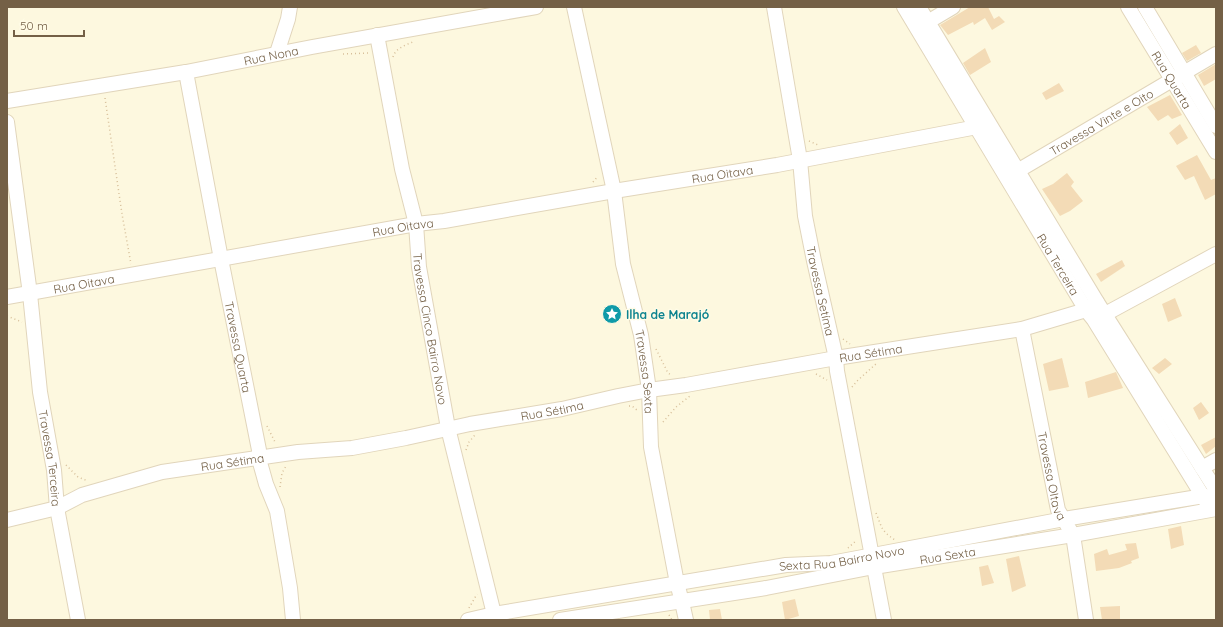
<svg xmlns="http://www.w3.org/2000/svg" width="1223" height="627" viewBox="0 0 1223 627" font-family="Quicksand,sans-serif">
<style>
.building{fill:#f3dbb6}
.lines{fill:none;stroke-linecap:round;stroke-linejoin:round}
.minor-casing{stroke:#e1d5bb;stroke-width:16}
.path{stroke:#d7bf9a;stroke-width:1.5;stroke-dasharray:1 3;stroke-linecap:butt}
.minor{stroke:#fff;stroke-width:14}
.labels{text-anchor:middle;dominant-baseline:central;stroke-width:3;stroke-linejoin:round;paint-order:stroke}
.street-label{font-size:12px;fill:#746046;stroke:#fffbe6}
.culture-label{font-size:12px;font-weight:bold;fill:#0d838f;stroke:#fffbe6;text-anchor:start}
</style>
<rect width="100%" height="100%" fill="#fdf8df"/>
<path class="building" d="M970,7H988L994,19L999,16L1005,22L992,30L985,18L974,25L973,22L948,35L940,25Z
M1196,45L1201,53L1187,61L1182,53Z
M985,48L991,62L970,75L963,63Z
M1216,64V79L1204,86L1198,75Z
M1059,83L1064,91L1046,100L1042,93Z
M1170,95L1182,115L1172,119L1168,115L1158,121L1147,107Z
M1180,124L1188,138L1177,145L1169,133Z
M1197,155L1211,180L1216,178V194L1205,200L1194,176L1185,180L1176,166Z
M1067,173L1074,182L1071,186L1083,201L1070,211L1060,216L1042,189L1053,184Z
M1122,260L1125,266L1101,282L1096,274Z
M1175,298L1182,316L1168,322L1162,304Z
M1062,358L1069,387L1049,391L1043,364Z
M1165,358L1172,364L1159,374L1152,368Z
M1116,372L1123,388L1088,398L1085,382Z
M1201,402L1209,413L1199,420L1193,408Z
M1216,437V446L1206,454L1201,445Z
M1181,526L1184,545L1171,549L1168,529Z
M1136,543L1139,558L1131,561L1132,563L1119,568L1096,571L1094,554L1107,549L1109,555L1127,550L1125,544Z
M1019,556L1026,586L1012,592L1006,559Z
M988,565L994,583L982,586L979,567Z
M795,599L799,616L785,620L782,602Z
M1120,606V619L1102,620L1100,607Z
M720,609L722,620H710L709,610Z"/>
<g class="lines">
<g class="minor-casing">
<g id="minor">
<path id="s1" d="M574,7L614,191L623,264L641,335L649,390L651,447L677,583L682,602L686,620"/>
<path id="s2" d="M774,7L800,160L805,216L814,261L836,358L837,371L884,620"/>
<path id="s3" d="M904,7L1086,310L1094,320L1207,503"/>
<path d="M919,7L1097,302L1216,490"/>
<path id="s4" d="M1128,7L1216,152"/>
<path d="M1145,7L1216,126"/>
<path d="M921,26L953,7"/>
<path id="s5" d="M377,35L402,169L416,224L419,267L448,428L494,614L495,620"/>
<path d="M277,53L288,19L290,7"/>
<path id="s6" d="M186,72L221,259L259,450V459L266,484L277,511L290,588L293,620"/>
<path id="s7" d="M7,101L186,72L312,47L536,7"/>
<path id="s8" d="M7,122L30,294L40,392L54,470L57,508L78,620"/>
<path id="s9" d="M1009,176L1216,54"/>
<path id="s10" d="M7,297L416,224L444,221L614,191L777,165L977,127"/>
<path d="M1096,319L1216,254"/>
<path id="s11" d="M1022,329L1058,510L1073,535L1086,620"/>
<path d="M1202,468L1216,460"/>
<path id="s12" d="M7,520L57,508L82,495L162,472L298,452L352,448L406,438L470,424L562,409L618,396L649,390L686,385L836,358L1022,329L1086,310L1097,302"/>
<path id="s13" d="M468,620L494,614L786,565L831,563L1064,519L1204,496L1216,497"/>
<path id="s14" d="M560,620L766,588L874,567L1073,535L1216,509"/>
</g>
</g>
<path class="path" d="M343,54L369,53
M393,57C395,49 405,45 413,42
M105,98L122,214L131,264
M809,141L818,145
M593,182L598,176
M7,316L22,322
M843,339L850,344
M656,349L668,373L671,375
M816,374L827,380
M852,387L857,381L877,363
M629,406H632L638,411
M663,422L676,407L690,396
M267,426L275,442L276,443
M466,450L469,442L475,435
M66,465L78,477L88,481
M280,487L282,473L286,466
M876,513C882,527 880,530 895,540
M848,548L857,540
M469,608L477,594
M669,615L672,620"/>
<use href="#minor" class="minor"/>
</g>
<defs>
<g id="sight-disc" transform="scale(1)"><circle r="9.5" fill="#0f9aa8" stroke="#fffbe6"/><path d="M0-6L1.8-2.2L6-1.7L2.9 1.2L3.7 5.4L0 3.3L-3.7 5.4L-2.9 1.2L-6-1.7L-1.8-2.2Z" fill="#fff"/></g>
</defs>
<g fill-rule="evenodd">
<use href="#sight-disc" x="612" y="314"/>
</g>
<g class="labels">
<g class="street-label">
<text stroke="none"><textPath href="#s7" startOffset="268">Rua Nona</textPath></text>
<text stroke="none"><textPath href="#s4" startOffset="85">Rua Quarta</textPath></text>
<text stroke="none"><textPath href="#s9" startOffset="107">Travessa Vinte e Oito</textPath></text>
<text stroke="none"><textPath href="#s10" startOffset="726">Rua Oitava</textPath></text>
<text stroke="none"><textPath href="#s10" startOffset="402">Rua Oitava</textPath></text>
<text stroke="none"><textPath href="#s3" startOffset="300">Rua Terceira</textPath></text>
<text stroke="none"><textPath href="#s10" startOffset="78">Rua Oitava</textPath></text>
<text stroke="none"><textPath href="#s2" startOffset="288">Travessa Setíma</textPath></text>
<text stroke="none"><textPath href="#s5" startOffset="299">Travessa Cinco Bairro Novo</textPath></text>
<text stroke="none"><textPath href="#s6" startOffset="280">Travessa Quarta</textPath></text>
<text stroke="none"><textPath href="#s12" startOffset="882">Rua Sétima</textPath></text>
<text stroke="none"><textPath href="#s1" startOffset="372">Travessa Sexta</textPath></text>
<text stroke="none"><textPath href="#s12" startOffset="558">Rua Sétima</textPath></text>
<text stroke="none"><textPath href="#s8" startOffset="339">Travessa Terceira</textPath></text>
<text stroke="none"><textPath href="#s12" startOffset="234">Rua Sétima</textPath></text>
<text stroke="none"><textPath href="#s11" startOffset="150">Travessa OItava</textPath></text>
<text stroke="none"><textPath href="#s14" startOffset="393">Rua Sexta</textPath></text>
<text stroke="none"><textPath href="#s13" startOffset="379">Sexta Rua Bairro Novo</textPath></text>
</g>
<g class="culture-label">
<text x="626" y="314">Ilha de Marajó</text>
</g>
</g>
<rect width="1223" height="627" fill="none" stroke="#746046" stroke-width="16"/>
<path d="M14 30v6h70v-6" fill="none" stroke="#746046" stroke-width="2"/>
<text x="20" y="30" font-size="12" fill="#746046" stroke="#fffbe6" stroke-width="3" paint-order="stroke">50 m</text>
</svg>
